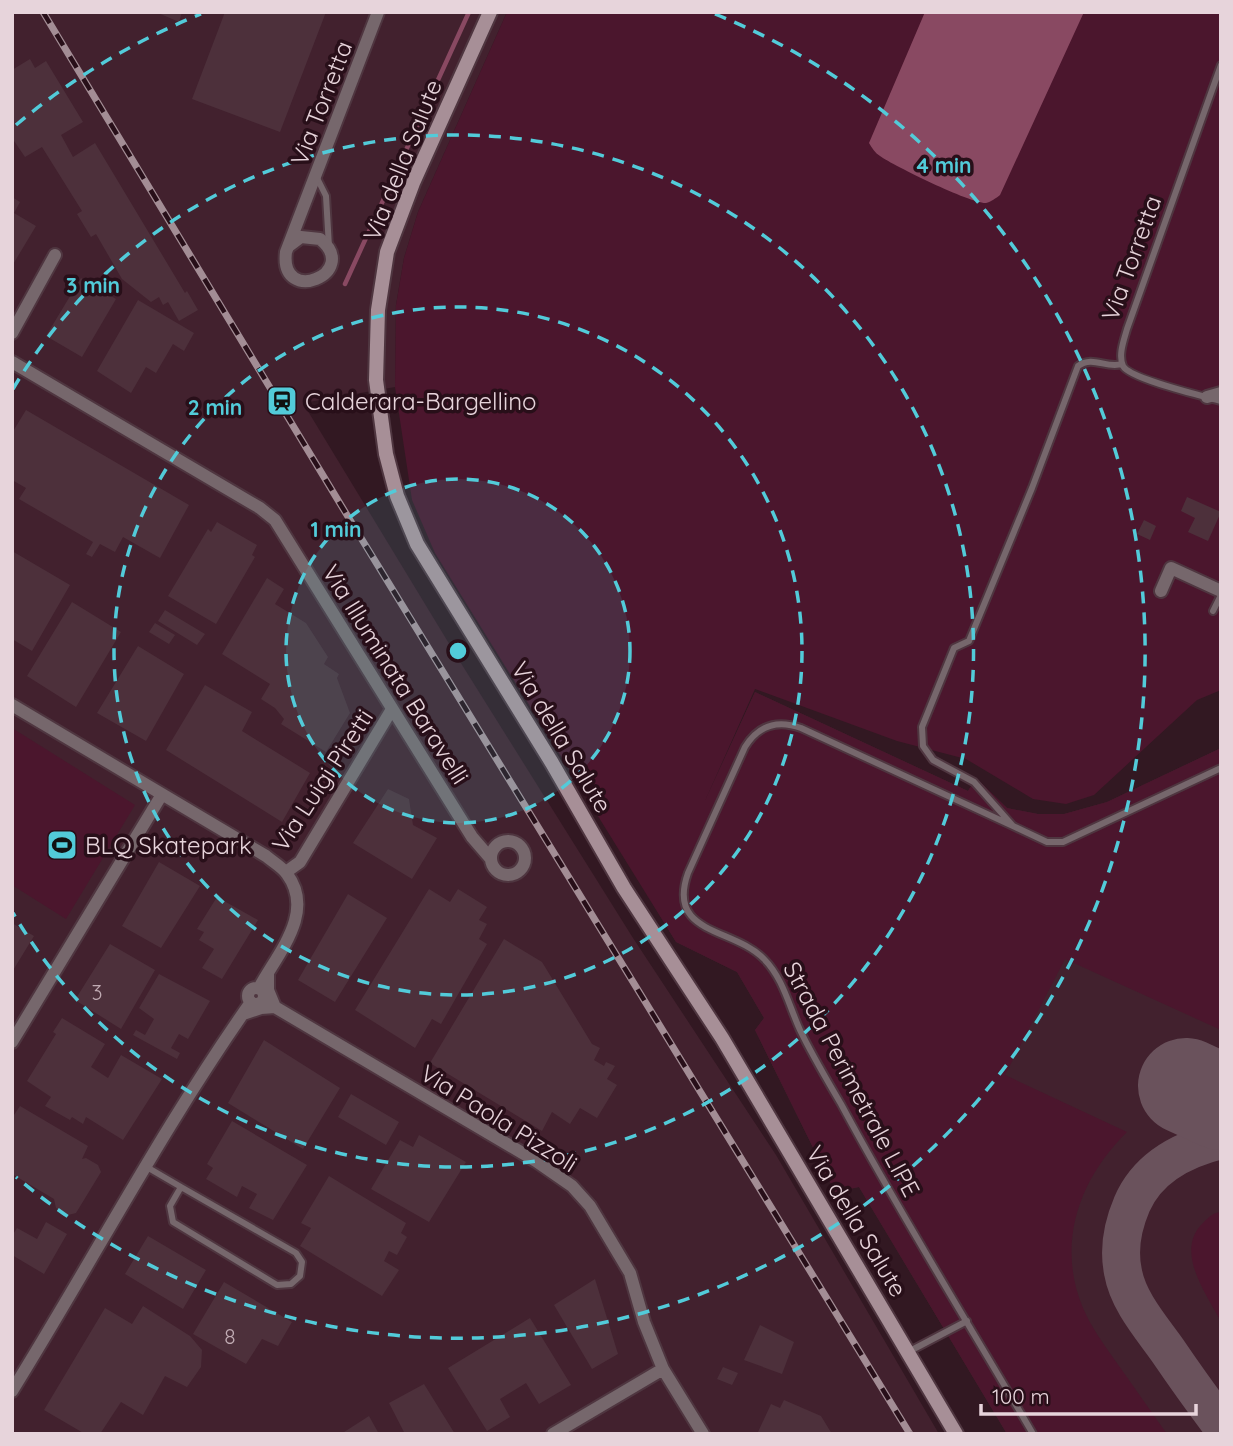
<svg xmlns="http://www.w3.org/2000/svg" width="1233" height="1446" viewBox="0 0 1233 1446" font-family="Quicksand,sans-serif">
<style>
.built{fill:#42212e}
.green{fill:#4b162d}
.water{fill:#894962}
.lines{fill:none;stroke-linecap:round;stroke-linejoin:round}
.stream{stroke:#894962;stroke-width:4.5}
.taxiway{stroke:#6a525c;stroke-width:38}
.runway{stroke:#6a525c;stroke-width:96}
.building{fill:#4d303b}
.lane-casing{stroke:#4f3640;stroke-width:10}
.street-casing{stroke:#4f3640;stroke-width:16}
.secondary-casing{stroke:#4f3640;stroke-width:18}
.lane{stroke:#76676c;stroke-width:6}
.street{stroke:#76676c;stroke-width:12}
.secondary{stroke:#a78f97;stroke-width:14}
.rail-casing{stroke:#a38d95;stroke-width:7}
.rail{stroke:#280f19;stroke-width:4.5;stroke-dasharray:13;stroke-linecap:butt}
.ring{fill:none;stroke:#52cbd9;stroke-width:3.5;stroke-dasharray:12 9}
.labels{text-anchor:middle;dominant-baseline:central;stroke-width:7;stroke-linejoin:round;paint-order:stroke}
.number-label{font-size:21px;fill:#c0abb3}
.street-label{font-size:24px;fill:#e7d4db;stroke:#280f19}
.poi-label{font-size:24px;fill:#e7d4db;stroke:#280f19;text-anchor:start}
.centre{fill:#52cbd9;stroke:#280f19;stroke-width:3.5}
.ring-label{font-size:21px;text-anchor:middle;font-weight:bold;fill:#52cbd9;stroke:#280f19;stroke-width:7;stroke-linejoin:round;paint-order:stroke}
</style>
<rect width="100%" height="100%" fill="#321822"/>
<path class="built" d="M12,12H507L418,212L404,258L396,305L395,387L303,403L459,660L633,938L776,1155L939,1434H12Z
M755,692L968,791L976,778L1007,808L1038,814H1064L1107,802L1221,748V1434H1007L859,1187L835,1192L755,1030L764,1018L737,972L676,942L656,909Z"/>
<path class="green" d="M507,12H1221V690L1197,700L1094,795L1066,804L1033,799L966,759L897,741L755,689L704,803L755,692L968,791L976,778L1007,808L1038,814H1064L1107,802L1221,748V1030L1065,959L1005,1075L1127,1132C1079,1179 1056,1244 1083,1308C1091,1327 1103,1343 1114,1359C1132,1384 1149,1409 1167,1434H1007L859,1187L835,1192L755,1030L764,1018L737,972L676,942L435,553L412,500L395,387L396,305L404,258L418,212Z
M12,728L135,805L66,919L12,885Z
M1221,1212V1322C1206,1293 1174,1251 1203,1223C1209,1217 1212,1213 1221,1212Z"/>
<path class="water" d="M925,12H1084L1000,195C996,198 991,202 986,203C972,204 894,166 880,156C875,153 872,148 869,143Z"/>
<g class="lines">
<path class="stream" d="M345,284L469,12"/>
<path class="taxiway" d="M1221,1140C1184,1149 1148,1167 1132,1204C1123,1225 1118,1248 1123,1272C1128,1301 1151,1327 1168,1351C1185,1376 1203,1401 1221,1425"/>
<path class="runway" d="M1186,1086L1221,1102"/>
</g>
<path class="building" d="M156,12H182L179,22Z
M225,12H326L280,132L192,99Z
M30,59L35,68L46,61L83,122L61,135L73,157L95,143L185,293L187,291L198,310L179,321L168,302L163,305L159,297L151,302L122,279L96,234L91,237L77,214L82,211L42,147L25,157L12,138V70Z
M12,197L20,202L14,213L36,226L12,266Z
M81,278L116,299L82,357L46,336Z
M138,300L194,333L184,351L173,344L156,373L146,367L131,393L97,371Z
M26,410L189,505L160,558L123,537L115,552L100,544L92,557L86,554L93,542L19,499L26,488L12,480V433Z
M1187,497L1221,512L1208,541L1188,532L1195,518L1181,511Z
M1144,520L1156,526L1150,540L1137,534Z
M217,522L257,545L252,555L255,557L216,624L168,596L208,529L211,532Z
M12,551L70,585L32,651L12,639Z
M267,578L284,589L275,604L306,623L328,657L324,664L339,674L337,678L350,713L326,752L281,724L284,719L275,708L261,699L270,684L222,654Z
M72,602L121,632L76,707L27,676Z
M165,610L205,634L197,645L158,621Z
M155,623L175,635L169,644L149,632Z
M138,646L184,674L146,741L97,713Z
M205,685L252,712L242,731L310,773L282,822L166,750Z
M388,789L409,799L413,825L437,838L412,879L353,843Z
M159,862L200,886L161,948L122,926Z
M429,889L450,902L458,889L487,907L479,920L487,924L479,939L487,944L441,1024L432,1019L415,1048L355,1010Z
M348,894L387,918L335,1002L298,980Z
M217,897L258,920L222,979L202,968L214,949L199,940L204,932L197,929Z
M12,923L34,936L12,972Z
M504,939L542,962L592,1044L600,1048L594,1060L604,1066L606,1062L615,1066L607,1079L617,1085L597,1118L580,1108L570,1124L552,1112L542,1131L430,1063Z
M110,944L155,970L121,1029L75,1000Z
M159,974L210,1001L188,1039L179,1034L171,1048L180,1053L177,1059L133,1035L136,1030L145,1035L154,1019L139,1008Z
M62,1018L105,1044L91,1067L108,1078L121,1055L162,1079L123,1140L86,1117L83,1124L72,1117L70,1120L45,1106L51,1097L27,1081L56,1034L53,1032Z
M264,1040L340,1088L303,1149L228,1103Z
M351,1094L399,1122L386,1145L338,1117Z
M20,1106L88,1146L82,1159L86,1158L98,1165L101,1172L76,1213L68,1215L56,1208L54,1199L12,1174V1118Z
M232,1121L307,1165L273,1220L249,1208L257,1194L242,1186L237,1197L206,1179L213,1168L207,1164Z
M419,1135L466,1162L429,1222L371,1189L400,1140L413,1147Z
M329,1176L406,1223L401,1233L407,1237L397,1255L389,1251L384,1261L399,1270L382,1296L300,1246L311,1228L301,1223Z
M46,1222L67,1234L44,1274L12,1255V1236L17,1228L37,1239Z
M148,1236L206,1270L183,1309L125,1274Z
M595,1279L618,1354L592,1369L554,1305Z
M224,1282L292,1322L278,1346L262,1339L246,1364L193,1334Z
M143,1306L190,1336L202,1350L201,1367L187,1387L165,1376L143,1415L121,1402L100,1434H85L44,1410L105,1308L132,1324Z
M530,1318L571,1385L539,1404L526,1383L500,1399L510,1417L487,1431L448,1368Z
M760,1325L794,1342L782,1374L744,1360Z
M723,1367L738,1373L732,1385L717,1379Z
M424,1384L455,1434H405L389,1403Z
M784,1400L821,1416L832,1434H765L758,1432L771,1404L780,1408Z
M369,1416L379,1434H341Z"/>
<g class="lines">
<g class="lane-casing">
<path id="lane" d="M1221,65L1127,329C1124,340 1118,355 1123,366C1130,379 1203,396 1221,401
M316,176L326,196L329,247
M1213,611L1221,595
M1013,826L1047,842H1063L1221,768
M145,1166L181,1187L170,1206L173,1222L277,1285L291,1284L300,1276L302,1262L296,1253L181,1187
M908,1352L967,1321
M1033,1434C969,1324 901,1216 841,1104C827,1080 812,1055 800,1030C789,1006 783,978 764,959C733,927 666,935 688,873L745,747C758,726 776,719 801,728L1013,826L974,782L933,760L923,746L922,727L954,648L969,641L1032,488L1078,366C1093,355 1106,369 1122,364"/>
</g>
<g class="street-casing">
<path id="street" d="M289,246L301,237L320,239C362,273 279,307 286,252L378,12
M12,333L55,255
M12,362L260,508L275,520L472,837L491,859
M1207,397L1221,393
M1161,591L1171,568L1221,591
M12,705L266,856C273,862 282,867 287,874C316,913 277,954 259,988
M491 858a17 17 0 1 1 34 0a17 17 0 1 1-34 0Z
M286,872L300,862L392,709
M248 996a8 8 0 1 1 16 0a8 8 0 1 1-16 0Z
M263,1000L536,1161L572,1186L590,1206L630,1273L644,1322L663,1369L703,1434
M243,1014L261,1008L275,1007L268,990V973
M12,1042L161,796
M12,1391C92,1262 163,1127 251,1002
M553,1434L663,1369"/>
</g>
<g class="secondary-casing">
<path id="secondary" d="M490,12L413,183L387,252L378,310L376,380L386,454L397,496L417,544L552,763L624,888L722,1038L956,1434"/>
</g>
<use href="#lane" class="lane"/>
<use href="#street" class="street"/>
<use href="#secondary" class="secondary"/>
<g class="rail-casing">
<path id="rail" d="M43,12L350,520L910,1434"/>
</g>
<use href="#rail" class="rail"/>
</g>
<circle cx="458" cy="651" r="172" fill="#52cbd9" fill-opacity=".12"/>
<g class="ring">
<circle cx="458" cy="651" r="172"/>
<circle cx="458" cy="651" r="344"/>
<path d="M13 389A516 516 0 1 1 13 913"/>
<path d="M16 125A687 687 0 0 1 201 14M715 14A687 687 0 1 1 16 1177"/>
</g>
<defs>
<g id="station-square" transform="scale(1.575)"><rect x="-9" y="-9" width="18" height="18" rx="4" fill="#52cbd9" stroke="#280f19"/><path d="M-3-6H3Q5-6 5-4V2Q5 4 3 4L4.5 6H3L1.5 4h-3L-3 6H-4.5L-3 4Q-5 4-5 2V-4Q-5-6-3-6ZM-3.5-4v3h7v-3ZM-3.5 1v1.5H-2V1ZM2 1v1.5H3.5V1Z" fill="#111"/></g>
<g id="stadium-square" transform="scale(1.575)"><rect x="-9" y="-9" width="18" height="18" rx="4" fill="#52cbd9" stroke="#280f19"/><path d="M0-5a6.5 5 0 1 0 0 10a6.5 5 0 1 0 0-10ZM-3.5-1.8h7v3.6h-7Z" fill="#111"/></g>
</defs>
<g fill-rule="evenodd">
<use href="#station-square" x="282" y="401"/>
<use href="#stadium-square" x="62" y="845"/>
</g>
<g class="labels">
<g class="number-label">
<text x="97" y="992">3</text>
<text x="230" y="1336">8</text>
</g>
<g class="street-label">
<text transform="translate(321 103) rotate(-69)">Via Torretta</text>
<text transform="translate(402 160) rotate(-68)">Via della Salute</text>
<text transform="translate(1131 258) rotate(-70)">Via Torretta</text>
<text transform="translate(396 674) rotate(58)">Via Illuminata Baravelli</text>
<text transform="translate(562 737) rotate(59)">Via della Salute</text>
<text transform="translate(322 780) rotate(-57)">Via Luigi Piretti</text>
<text transform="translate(852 1079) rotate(62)">Strada Perimetrale LIPE</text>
<text transform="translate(499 1118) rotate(32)">Via Paola Pizzoli</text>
<text transform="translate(857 1221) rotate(59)">Via della Salute</text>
</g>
<g class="poi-label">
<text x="305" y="401">Calderara-Bargellino</text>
<text x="85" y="845">BLQ Skatepark</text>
</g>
</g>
<circle cx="458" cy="651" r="10" class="centre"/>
<g class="ring-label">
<text x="944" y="173">4 min</text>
<text x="93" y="293">3 min</text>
<text x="215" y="415">2 min</text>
<text x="336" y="537">1 min</text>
</g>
<rect width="1233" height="1446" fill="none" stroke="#e7d4db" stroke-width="28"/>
<path d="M981 1404v10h215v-10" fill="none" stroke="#e7d4db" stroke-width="3.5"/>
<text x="992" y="1404" font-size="21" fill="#e7d4db" stroke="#280f19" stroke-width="5" paint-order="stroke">100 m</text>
</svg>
